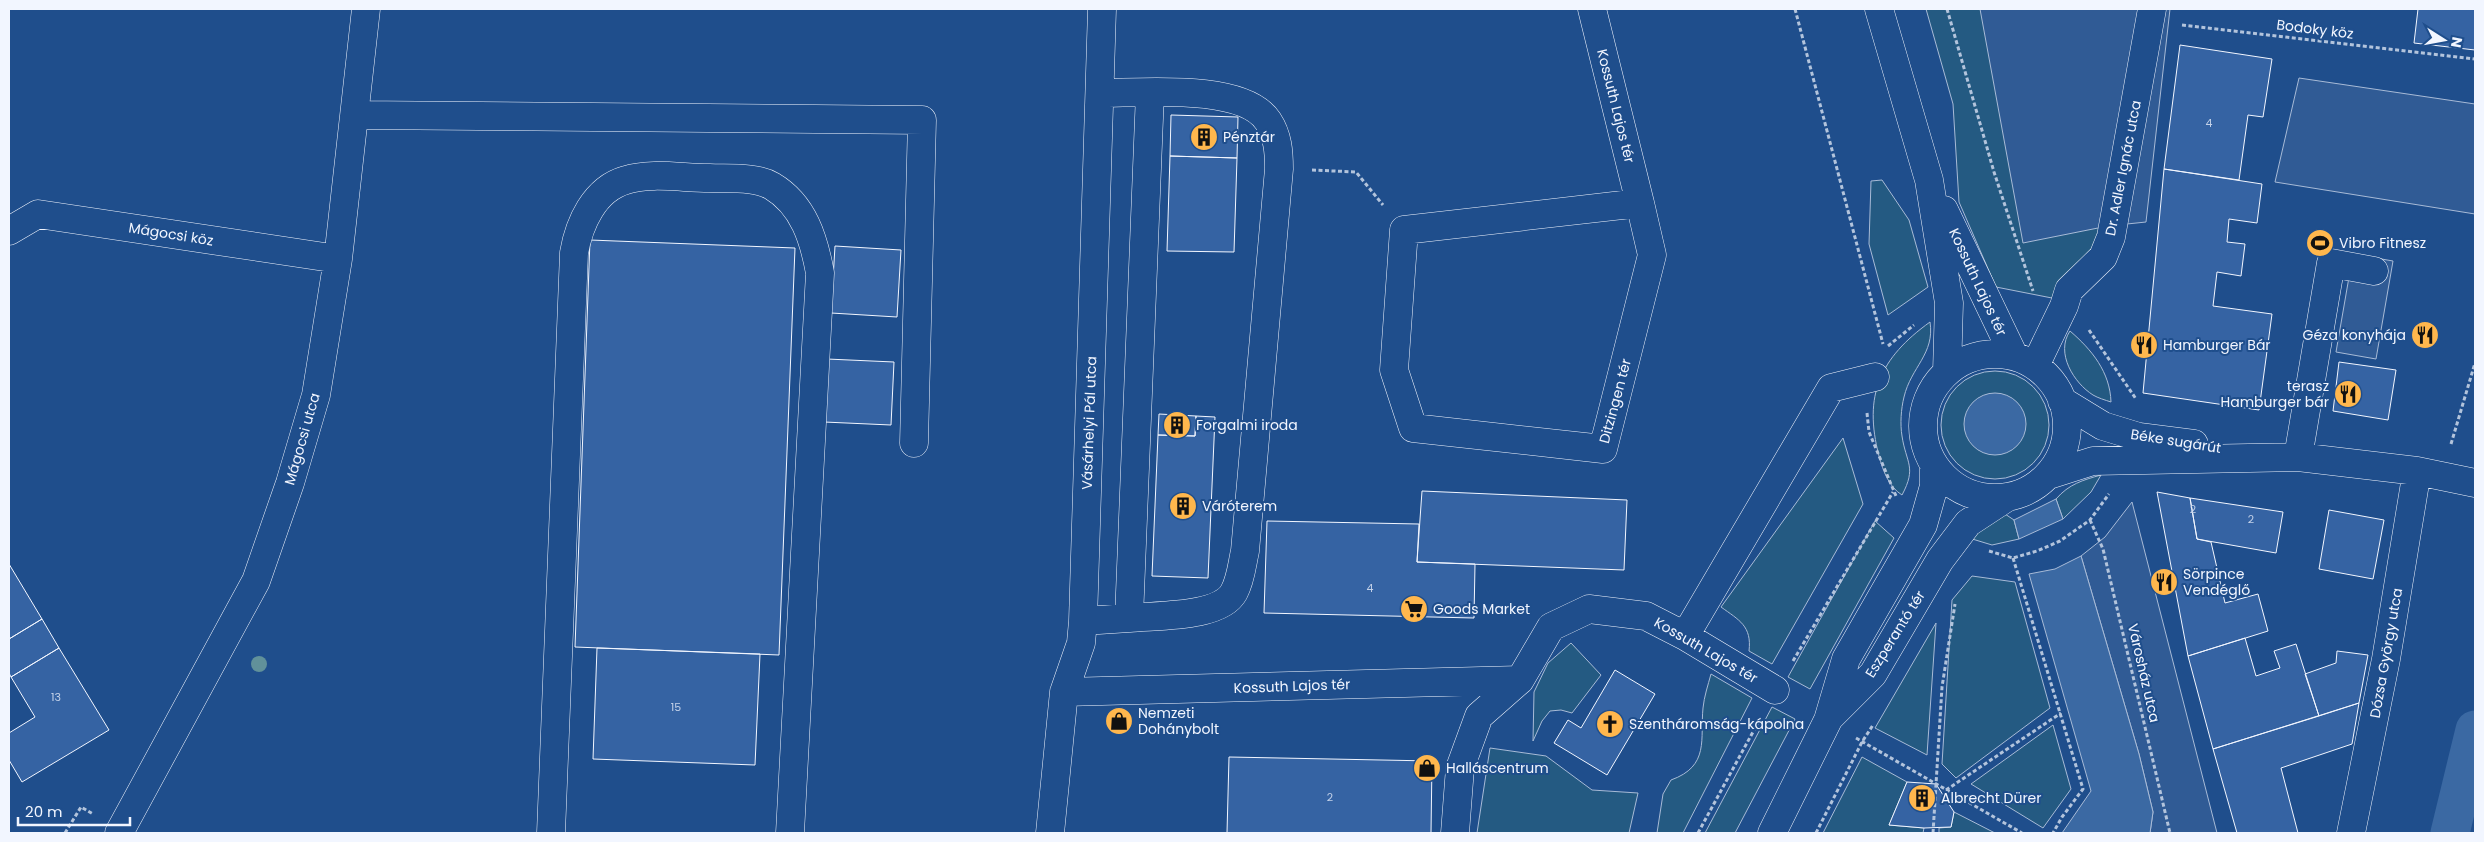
<svg xmlns="http://www.w3.org/2000/svg" width="2484" height="842" viewBox="0 0 2484 842" font-family="Poppins,sans-serif">
<style>
.green{fill:#245a82;stroke:#a8bbd7}
.parking{fill:#305b95;stroke:#a8bbd7}
.water{fill:#3b69a3;stroke:#a8bbd7}
.lines{fill:none;stroke-linecap:round;stroke-linejoin:round}
.canal{stroke:#3b69a3;stroke-width:39}
.building{fill:#3563a3;stroke:#f2f6ff}
.minor-casing{stroke:#f2f6ff;stroke-width:29}
.path{stroke:#b3c4dc;stroke-width:3;stroke-dasharray:4 2.5;stroke-linecap:butt}
.minor{stroke:#1f4e8c;stroke-width:28}
.tree{fill:#61919a}
.labels{text-anchor:middle;dominant-baseline:central;stroke-width:4;stroke-linejoin:round;paint-order:stroke}
.number-label{font-size:11px;fill:#c3d1e8}
.street-label{font-size:14px;fill:#f2f6ff;stroke:#1f4e8c}
.poi-label{font-size:14px;fill:#f2f6ff;stroke:#1f4e8c;text-anchor:start}
</style>
<rect width="100%" height="100%" fill="#1f4e8c"/>
<path class="green" d="M1926,9H2131L2108,226L2057,299L1996,287L1959,202L1953,104Z
M1882,180L1909,220L1928,287L1888,315L1869,244L1871,181Z
M1930,322C1935,354 1911,367 1904,397C1901,409 1900,424 1902,436C1906,463 1917,467 1902,495C1889,487 1883,471 1879,456C1863,395 1880,358 1930,322Z
M2070,331C2092,350 2110,372 2111,402C2105,400 2098,398 2093,395C2074,383 2055,353 2070,331Z
M1941 425a54 54 0 1 1 108 0a54 54 0 1 1-108 0Z
M1843,438L1863,504L1772,664L1749,651C1752,626 1739,620 1721,607Z
M2101,475L2091,492L2063,519L2056,499C2069,484 2083,480 2101,475Z
M2005,514L2014,520L2019,539L1992,545L1969,538Z
M1875,521L1894,538L1810,689L1788,677Z
M1972,576L2015,582L2050,708L1956,778L1942,764L1952,600Z
M1936,623L1927,755L1875,728Z
M1571,643L1601,675L1572,713L1561,710L1550,711L1542,721L1533,741L1534,692L1548,663Z
M1711,674L1752,698L1683,833H1657L1663,794L1671,780C1710,766 1700,739 1703,708C1704,697 1708,685 1711,674Z
M1772,707L1795,719L1735,833H1705Z
M2053,725L2071,789L2043,828L1971,784Z
M1490,748L1546,756L1592,790L1638,793L1629,833H1477Z
M1862,757L1907,782L1889,825L1924,828L1923,833H1823Z
M1954,812L1995,833H1939V828L1951,827Z"/>
<path class="parking" d="M1980,9H2170L2146,222L2108,226L2023,243Z
M2299,78L2475,104V214L2275,182Z
M2353,254L2393,261L2376,359L2336,352Z
M2132,502L2217,833H2150L2153,812L2139,754L2081,556L2105,537Z"/>
<path class="water" d="M1964 424a31 31 0 1 1 62 0a31 31 0 1 1-62 0Z
M2056,499L2063,519L2019,539L2014,520Z
M2081,556L2139,754L2153,812L2150,833H2062L2091,791L2029,574L2055,569Z"/>
<g class="lines">
<path class="canal" d="M2450,833L2475,730"/>
</g>
<path class="building" d="M2418,9H2475V50L2414,43Z
M2180,45L2272,59L2263,117L2248,115L2239,180L2164,169Z
M1171,115L1238,117L1237,158L1170,156Z
M1170,156L1237,158L1234,252L1167,251Z
M2164,169L2262,184L2257,223L2229,219L2227,242L2245,244L2241,276L2217,272L2213,306L2272,314L2259,410L2143,393Z
M590,240L795,248L779,655L575,647Z
M835,246L901,250L897,317L831,313Z
M827,359L894,362L891,425L824,422Z
M2339,362L2396,370L2388,420L2333,411Z
M1159,414L1196,416L1195,436L1158,435Z
M1196,416L1215,417L1208,578L1152,576L1158,435L1195,436Z
M1422,491L1627,500L1624,570L1417,562Z
M2157,492L2190,498L2197,539L2211,542L2225,603L2258,594L2268,631L2188,656Z
M2190,498L2283,512L2276,553L2197,539Z
M2329,510L2384,520L2373,579L2319,569Z
M1267,521L1419,524L1417,562L1475,564L1474,618L1264,613Z
M9,564L42,619L9,639Z
M42,619L59,648L11,677L9,673V639Z
M2245,638L2256,676L2280,668L2274,651L2296,644L2319,716L2213,749L2188,656Z
M59,648L109,730L22,782L9,760V733L35,717L11,677Z
M597,648L760,654L755,765L593,759Z
M2337,651L2368,655L2359,703L2319,716L2305,674L2336,663Z
M1615,670L1655,694L1607,775L1554,743L1568,720L1581,728Z
M2359,703L2352,744L2281,768L2298,833H2237L2213,749Z
M1229,757L1432,761L1431,833H1227Z
M1907,782L1936,784L1954,812L1951,827L1924,828L1889,825Z"/>
<g class="lines">
<g class="minor-casing">
<path id="minor" d="M1592,9L1640,203
M1879,9L1929,180L1949,303L1947,372
M1100,93C1142,93 1243,83 1268,121C1278,136 1279,152 1279,169L1245,551C1242,564 1241,579 1234,592C1220,618 1157,615 1129,618
M356,115L922,120L914,443
M1640,203L1652,255L1603,449L1413,428L1394,370L1404,230Z
M1944,210L2014,356
M9,231L38,214L338,259
M1923 426a72 72 0 1 1 144 0a72 72 0 1 1-144 0Z
M2035,366L2064,306L2069,290L2103,257L2111,237L2152,9
M2062,401L2103,426L2139,437L2194,444
M2298,457L2331,263L2374,271
M2049,475L2093,461L2298,457L2417,471L2475,483
M1083,621L1129,618L1150,93
M1685,636L1831,388L1875,377
M1064,692L1520,680
M1830,717L1873,674L1940,560L1968,523L2006,498
M119,833L256,581L290,483L316,395L338,259L366,9
M551,833L574,253C579,224 594,189 626,180C651,172 682,178 709,178C728,179 755,176 772,186C804,205 814,240 820,273L790,833
M1050,833L1064,692L1081,643L1083,621L1102,9
M1455,833L1460,768L1479,716L1520,680L1551,627L1589,609L1646,616L1685,636L1775,690
M1772,833L1828,720L1846,659L1923,525L1934,486V465
M2351,833L2386,659L2417,471"/>
</g>
<path class="path" d="M1795,9L1883,344
M1947,9L1994,172L2033,291
M2182,25L2475,59
M1312,170L1356,172L1383,205
M2089,330L2136,399
M1888,346L1914,325
M1867,413L1869,432L1896,496
M2451,444L2475,363
M2090,520L2103,549L2170,833
M1989,551L2013,558L2037,551L2060,541L2090,520L2109,494
M2013,558L2083,789L2062,817L2053,833
M1793,661L1893,492
M1856,738L2022,833
M1946,790L2061,713
M65,833L81,807L93,814
M1698,833L1760,719
M1816,833L1862,742L1873,725
M1933,833L1942,687L1955,604"/>
<use href="#minor" class="minor"/>
</g>
<circle class="tree" cx="259" cy="664" r="8"/>
<defs>
<g id="building-disc" transform="scale(1.4375)"><circle r="9.5" fill="#ffb74d" stroke="#1f4e8c"/><path d="M-4-6H4V6H1V3H-1V6H-4ZM-2.5-4.3h1.7v1.8h-1.7ZM.8-4.3h1.7v1.8H.8ZM-2.5-1h1.7V.8h-1.7ZM.8-1h1.7V.8H.8Z" fill="#111"/></g>
<g id="stadium-disc" transform="scale(1.4375)"><circle r="9.5" fill="#ffb74d" stroke="#1f4e8c"/><path d="M0-5a6.5 5 0 1 0 0 10a6.5 5 0 1 0 0-10ZM-3.5-1.8h7v3.6h-7Z" fill="#111"/></g>
<g id="restaurant-disc" transform="scale(1.4375)"><circle r="9.5" fill="#ffb74d" stroke="#1f4e8c"/><path d="M-5-6h1v4h1v-4h1v4h1v-4h1v5L-1.5 .5V6h-2V.5L-5-1ZM5-6V6H3V1.5H1.5Q1.5-4 5-6Z" fill="#111"/></g>
<g id="supermarket-disc" transform="scale(1.4375)"><circle r="9.5" fill="#ffb74d" stroke="#1f4e8c"/><path d="M-6-5.5h2.5l.6 2H6L4.5 2H-2.5L-4.4-4H-6ZM-1.5 3.2a1.3 1.3 0 1 0 .1 0ZM3 3.2a1.3 1.3 0 1 0 .1 0Z" fill="#111"/></g>
<g id="shop-disc" transform="scale(1.4375)"><circle r="9.5" fill="#ffb74d" stroke="#1f4e8c"/><path d="M-5-2.5h2.3a2.7 3.5 0 0 1 5.4 0H5L5.5 6h-11ZM-1.5-2.5h3a1.5 2.3 0 0 0-3 0Z" fill="#111"/></g>
<g id="church-disc" transform="scale(1.4375)"><circle r="9.5" fill="#ffb74d" stroke="#1f4e8c"/><path d="M-1.2-6h2.4v3.5h3.3v2.4h-3.3V6h-2.4V-.1h-3.3v-2.4h3.3Z" fill="#111"/></g>
</defs>
<g fill-rule="evenodd">
<use href="#building-disc" x="1204" y="137"/>
<use href="#stadium-disc" x="2320" y="243"/>
<use href="#restaurant-disc" x="2425" y="335"/>
<use href="#restaurant-disc" x="2144" y="345"/>
<use href="#restaurant-disc" x="2348" y="394"/>
<use href="#building-disc" x="1177" y="425"/>
<use href="#building-disc" x="1183" y="506"/>
<use href="#restaurant-disc" x="2164" y="582"/>
<use href="#supermarket-disc" x="1414" y="609"/>
<use href="#shop-disc" x="1119" y="721"/>
<use href="#church-disc" x="1610" y="724"/>
<use href="#shop-disc" x="1427" y="768"/>
<use href="#building-disc" x="1922" y="798"/>
</g>
<g class="labels">
<g class="number-label">
<text x="2209" y="123">4</text>
<text x="2193" y="509">2</text>
<text x="2251" y="519">2</text>
<text x="1370" y="588">4</text>
<text x="56" y="697">13</text>
<text x="676" y="707">15</text>
<text x="1330" y="797">2</text>
</g>
<g class="street-label">
<text transform="translate(2315 29) rotate(7)">Bodoky köz</text>
<text transform="translate(1616 106) rotate(76)">Kossuth Lajos tér</text>
<text transform="translate(2123 168) rotate(-79)">Dr. Adler Ignác utca</text>
<text transform="translate(171 234) rotate(9)">Mágocsi köz</text>
<text transform="translate(1978 282) rotate(65)">Kossuth Lajos tér</text>
<text transform="translate(1615 401) rotate(-75)">Ditzingen tér</text>
<text transform="translate(1089 423) rotate(-88)">Vásárhelyi Pál utca</text>
<text transform="translate(302 439) rotate(-74)">Mágocsi utca</text>
<text transform="translate(2176 441) rotate(9)">Béke sugárút</text>
<text transform="translate(1895 634) rotate(-58)">Eszperantó tér</text>
<text transform="translate(1706 650) rotate(30)">Kossuth Lajos tér</text>
<text transform="translate(2386 653) rotate(-80)">Dózsa György utca</text>
<text transform="translate(2144 673) rotate(77)">Városház utca</text>
<text transform="translate(1292 686) rotate(-2)">Kossuth Lajos tér</text>
</g>
<g class="poi-label">
<text x="1223" y="137">Pénztár</text>
<text x="2339" y="243">Vibro Fitnesz</text>
<text x="2406" y="335" text-anchor="end">Géza konyhája</text>
<text x="2163" y="345">Hamburger Bár</text>
<text x="2329" y="386" text-anchor="end">terasz<tspan x="2329" dy="16">Hamburger bár</tspan></text>
<text x="1196" y="425">Forgalmi iroda</text>
<text x="1202" y="506">Váróterem</text>
<text x="2183" y="574">Sörpince<tspan x="2183" dy="16">Vendéglő</tspan></text>
<text x="1433" y="609">Goods Market</text>
<text x="1138" y="713">Nemzeti<tspan x="1138" dy="16">Dohánybolt</tspan></text>
<text x="1629" y="724">Szentháromság-kápolna</text>
<text x="1446" y="768">Halláscentrum</text>
<text x="1941" y="798">Albrecht Dürer</text>
</g>
</g>
<rect width="2484" height="842" fill="none" stroke="#f2f6ff" stroke-width="20"/>
<g transform="translate(2444 40) rotate(101)" stroke="#1f4e8c" stroke-width="4" paint-order="stroke">
<path d="M0-4L9 19L0 12L-9 19Z" fill="#f2f6ff"/>
<text y="-8" font-size="14" font-weight="bold" text-anchor="middle" fill="#f2f6ff">N</text>
</g>
<path d="M18 817v8h112v-8" fill="none" stroke="#f2f6ff" stroke-width="2.5"/>
<text x="25" y="817" font-size="15" fill="#f2f6ff" stroke="#1f4e8c" stroke-width="4" paint-order="stroke">20 m</text>
</svg>
